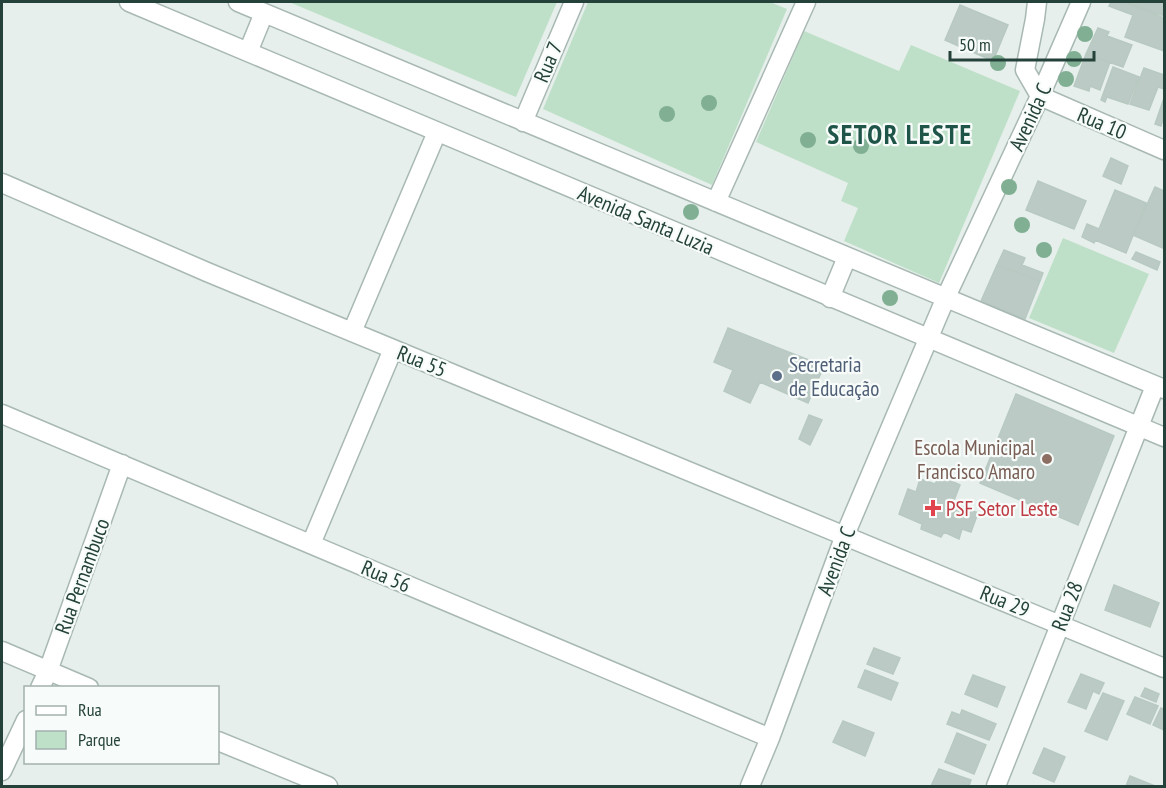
<svg xmlns="http://www.w3.org/2000/svg" width="1166" height="788" viewBox="0 0 1166 788" font-family="'PT Sans Narrow',sans-serif">
<style>
.green{fill:#bfe0c8}
.building{fill:#bbcac4;stroke:#b8c9c2;stroke-width:1.5}
.lines{fill:none;stroke-linecap:round;stroke-linejoin:round}
.minor-casing{stroke:#a8b8b2;stroke-width:21}
.minor{stroke:#fff;stroke-width:18}
.tree{fill:#80af93}
.service-dot{fill:#5c6f8a;stroke:#f7fbf9;stroke-width:2}
.education-dot{fill:#8d6e63;stroke:#f7fbf9;stroke-width:2}
.health-dot{fill:#e0444e;stroke:#f7fbf9;stroke-width:2}
.labels{text-anchor:middle;dominant-baseline:central;stroke-width:4.5;stroke-linejoin:round;paint-order:stroke}
.street-label{font-size:21px;fill:#24423a;stroke:#f7fbf9}
.service-label{font-size:21px;fill:#4e5e75;stroke:#f7fbf9;text-anchor:start}
.education-label{font-size:21px;fill:#785e54;stroke:#f7fbf9;text-anchor:end}
.health-label{font-size:21px;fill:#be3a42;stroke:#f7fbf9;text-anchor:start}
.district-label{font-size:27px;font-weight:bold;letter-spacing:1.5px;fill:#1f5548;stroke:#f7fbf9}
</style>
<rect width="100%" height="100%" fill="#e6efeb"/>
<path class="green" d="M289,2H557L516,97Z
M588,2H770L787,9L712,185L543,109Z
M804,31L899,71L911,45L1020,91L939,283L844,241L858,208L841,201L848,183L756,142Z
M1063,238L1149,274L1114,353L1029,318Z"/>
<path class="building" d="M1111,2H1125L1164,18V51L1125,37L1133,15L1109,6Z
M1125,2H1164V16L1145,9Z
M960,5L1008,25L993,61L945,40Z
M1098,28L1109,32L1107,36L1132,45L1123,67L1086,54Z
M1086,54L1110,62L1100,90L1090,86L1089,91L1074,86Z
M1113,67L1139,77L1128,104L1107,97L1105,102L1101,100Z
M1144,68L1164,75V89L1158,87L1149,110L1130,104Z
M1164,98V116L1161,126L1155,124Z
M1111,158L1128,166L1121,184L1103,176Z
M1038,181L1086,201L1074,229L1026,210Z
M1155,187L1164,191L1163,248L1133,235Z
M1115,190L1146,203L1126,253L1095,240L1094,243L1082,237L1087,224L1099,229Z
M1004,250L1025,258L1022,265L1043,273L1040,281L997,265Z
M1136,252L1160,262L1157,270L1132,259Z
M997,265L1040,281L1025,319L981,301Z
M728,328L824,366L808,403L760,382L750,403L724,391L733,370L714,362Z
M1016,394L1114,436L1078,525L980,483Z
M809,415L822,420L810,445L799,439Z
M940,476L960,485L953,503L978,513L971,532L962,529L959,539L944,532L941,537L921,529L922,524L899,514L908,489L916,492L920,479L935,484Z
M1114,585L1159,603L1150,627L1105,610Z
M874,648L900,658L893,674L867,664Z
M865,670L898,683L891,700L858,687Z
M1081,674L1104,683L1099,694L1093,691L1086,709L1068,702Z
M973,675L1005,687L997,707L965,694Z
M1145,688L1159,694L1156,702L1141,696Z
M1103,693L1124,701L1107,740L1085,731Z
M1135,697L1158,706L1150,724L1127,714Z
M1161,708L1164,709V730L1153,725Z
M962,710L996,724L989,740L947,724L952,712L960,715Z
M843,721L874,733L865,756L833,742Z
M957,733L986,745L974,774L945,762Z
M1044,748L1065,757L1054,782L1033,773Z
M939,769L971,780L969,786H931Z
M1130,776L1155,786H1126Z"/>
<g class="lines">
<g class="minor-casing">
<path id="minor" d="M129,2L1164,437
M238,2L1164,389
M1037,2L1035,19L1025,70L1040,96
M248,52L264,13
M1040,96L1164,150
M523,122L574,2
M2,183L207,272L1164,668
M716,202L806,2
M830,298L847,257
M352,332L437,132
M2,414L770,738
M311,544L393,349
M2,651L89,688
M40,688L48,671L122,464
M218,741L328,786
M2,771L26,720
M750,786L770,738L845,535L946,297L1040,96L1081,2
M996,786L1155,386"/>
</g>
<use href="#minor" class="minor"/>
</g>
<g class="tree">
<circle cx="1085" cy="34" r="8"/>
<circle cx="1074" cy="59" r="8"/>
<circle cx="998" cy="63" r="8"/>
<circle cx="1066" cy="79" r="8"/>
<circle cx="709" cy="103" r="8"/>
<circle cx="667" cy="114" r="8"/>
<circle cx="808" cy="140" r="8"/>
<circle cx="861" cy="146" r="8"/>
<circle cx="1009" cy="187" r="8"/>
<circle cx="691" cy="212" r="8"/>
<circle cx="1022" cy="225" r="8"/>
<circle cx="1044" cy="250" r="8"/>
<circle cx="890" cy="298" r="8"/>
</g>
<circle class="service-dot" cx="777" cy="376" r="6"/>
<circle class="education-dot" cx="1047" cy="459" r="6"/>
<path class="health-dot" d="M930 499h6v6h6v6h-6v6h-6v-6h-6v-6h6z"/>
<g class="labels">
<g class="street-label">
<text transform="translate(548 62) rotate(-67)">Rua 7</text>
<text transform="translate(1030 117) rotate(-65)">Avenida C</text>
<text transform="translate(1102 123) rotate(23)">Rua 10</text>
<text transform="translate(646 220) rotate(23)">Avenida Santa Luzia</text>
<text transform="translate(422 361) rotate(22)">Rua 55</text>
<text transform="translate(836 561) rotate(-69)">Avenida C</text>
<text transform="translate(82 576) rotate(-70)">Rua Pernambuco</text>
<text transform="translate(386 576) rotate(23)">Rua 56</text>
<text transform="translate(1005 601) rotate(22)">Rua 29</text>
<text transform="translate(1067 606) rotate(-69)">Rua 28</text>
</g>
<g class="service-label">
<text x="789" y="364">Secretaria<tspan x="789" dy="24">de Educação</tspan></text>
</g>
<g class="education-label">
<text x="1035" y="447">Escola Municipal<tspan x="1035" dy="24">Francisco Amaro</tspan></text>
</g>
<g class="health-label">
<text x="946" y="508">PSF Setor Leste</text>
</g>
<g class="district-label">
<text x="900" y="134">SETOR LESTE</text>
</g>
</g>
<rect width="1166" height="788" fill="none" stroke="#24423a" stroke-width="6"/>
<rect x="24" y="686" width="195" height="78" fill="#f7fbf9" stroke="#a3b1ad" stroke-width="1.5"/>
<rect x="36" y="706" width="30" height="9" fill="#ffffff" stroke="#a3b1ad" stroke-width="1.5"/>
<text x="78" y="716" font-size="18" fill="#24423a">Rua</text>
<rect x="36" y="731" width="30" height="18" fill="#bfe0c8" stroke="#a3b1ad" stroke-width="1.5"/>
<text x="78" y="746" font-size="18" fill="#24423a">Parque</text>
<path d="M950 51v9h144v-9" fill="none" stroke="#24423a" stroke-width="3"/>
<text x="959" y="51" font-size="18" fill="#24423a" stroke="#f7fbf9" stroke-width="4.5" paint-order="stroke">50 m</text>
</svg>
